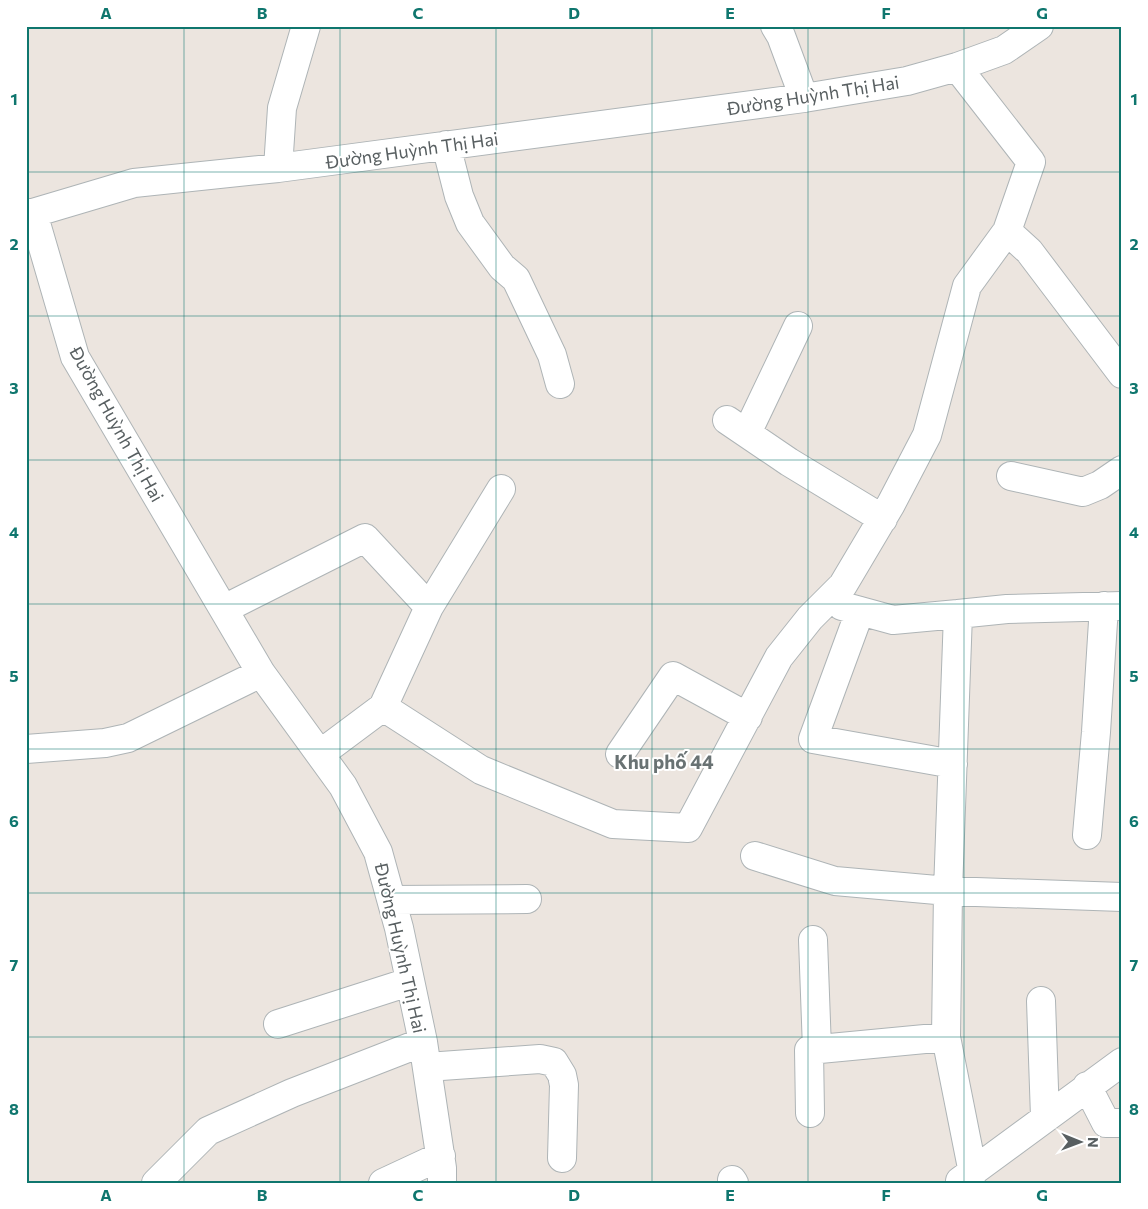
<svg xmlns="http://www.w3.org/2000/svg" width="1148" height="1209" viewBox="0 0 1148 1209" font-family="Commissioner,sans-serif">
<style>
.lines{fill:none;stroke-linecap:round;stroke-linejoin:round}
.minor-casing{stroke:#aeb4b6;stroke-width:30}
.minor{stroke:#fff;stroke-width:28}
.grid{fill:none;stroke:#0f766e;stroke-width:1;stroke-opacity:0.55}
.labels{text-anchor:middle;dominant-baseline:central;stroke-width:4;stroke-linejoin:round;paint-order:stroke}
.street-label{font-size:18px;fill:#585f61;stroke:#fff}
.neighbourhood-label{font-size:19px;font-weight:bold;fill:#697273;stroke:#fff}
.neatline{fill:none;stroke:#0f766e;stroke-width:2}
.grid-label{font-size:16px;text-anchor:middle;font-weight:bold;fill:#0f766e}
</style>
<rect width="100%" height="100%" fill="#ece5df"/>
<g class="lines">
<g class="minor-casing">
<path id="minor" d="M775,26L781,36L804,98
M446,145L459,196L470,223L502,267L516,279L552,355L560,384
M278,168L282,108L306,26
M26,213H33L134,183L278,168L804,98L907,81L957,67L1004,50L1039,26
M33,213L75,357L261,673L343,786L378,852L399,928L423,1042L442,1168V1183
M1007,231L1029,251L1122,374
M727,420L789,462L883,519
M747,433L798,326
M1011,476L1083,492L1100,485L1122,470
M842,606L893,620L958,614
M224,609L365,538L429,607
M860,611L813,739L953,764
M383,707L481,770L613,824L688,828L779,657L810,618L843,585L891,504L927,435L967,286L1007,231L1031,162L957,67
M26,749L105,743L128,738L261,673
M320,754L383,707L429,607L501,489
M620,754L673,676L748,717
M1087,835L1096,732L1104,606
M755,856L835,881L948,891L1122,897
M392,900L527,899
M813,940L817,1049
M1041,1001L1045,1117
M278,1024L409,982
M427,1067L540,1059L554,1062L562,1075L564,1085L562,1158
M1087,1086L1106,1123H1122
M810,1113L809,1050L946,1037
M973,1173L946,1037L948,891L958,614L1007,609L1122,606
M732,1180L734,1183
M960,1181L1122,1062
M156,1183L208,1131L292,1093L423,1042
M383,1183L441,1156"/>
</g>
<use href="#minor" class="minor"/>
</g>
<path class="grid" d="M184,26V1183M340,26V1183M496,26V1183M652,26V1183M808,26V1183M964,26V1183M26,172H1122M26,316H1122M26,460H1122M26,604H1122M26,749H1122M26,893H1122M26,1037H1122"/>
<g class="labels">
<g class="street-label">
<text transform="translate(813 95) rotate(-9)">Đường Huỳnh Thị Hai</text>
<text transform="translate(412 150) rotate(-8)">Đường Huỳnh Thị Hai</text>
<text transform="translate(117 424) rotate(61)">Đường Huỳnh Thị Hai</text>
<text transform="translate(401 948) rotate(77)">Đường Huỳnh Thị Hai</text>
</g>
<g class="neighbourhood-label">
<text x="664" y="761">Khu phố 44</text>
</g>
</g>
<rect width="1148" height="1209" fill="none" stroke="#ffffff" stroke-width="55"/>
<g transform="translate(1080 1142) rotate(91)" stroke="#ffffff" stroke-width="4" paint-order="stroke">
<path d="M0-4L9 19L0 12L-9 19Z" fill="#585f61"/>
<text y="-8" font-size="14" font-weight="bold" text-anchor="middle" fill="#585f61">N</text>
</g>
<rect x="28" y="28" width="1092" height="1154" class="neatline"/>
<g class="grid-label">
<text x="106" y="19">A</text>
<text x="262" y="19">B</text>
<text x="418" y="19">C</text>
<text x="574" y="19">D</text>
<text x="730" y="19">E</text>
<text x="886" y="19">F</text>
<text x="1042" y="19">G</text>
<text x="14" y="105">1</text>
<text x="1134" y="105">1</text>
<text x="14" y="250">2</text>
<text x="1134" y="250">2</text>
<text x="14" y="394">3</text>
<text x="1134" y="394">3</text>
<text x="14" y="538">4</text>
<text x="1134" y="538">4</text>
<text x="14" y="682">5</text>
<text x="1134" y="682">5</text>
<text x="14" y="827">6</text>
<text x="1134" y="827">6</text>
<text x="14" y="971">7</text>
<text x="1134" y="971">7</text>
<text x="14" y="1115">8</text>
<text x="1134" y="1115">8</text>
<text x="106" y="1201">A</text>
<text x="262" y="1201">B</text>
<text x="418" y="1201">C</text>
<text x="574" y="1201">D</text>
<text x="730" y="1201">E</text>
<text x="886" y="1201">F</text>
<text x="1042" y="1201">G</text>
</g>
</svg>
